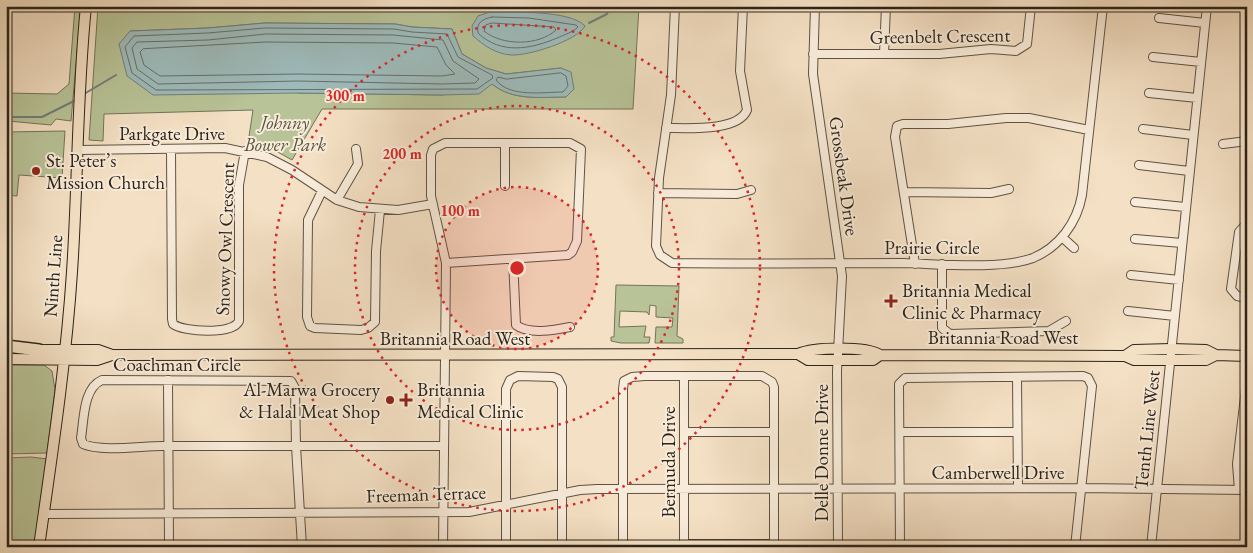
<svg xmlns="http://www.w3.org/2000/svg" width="1253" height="553" viewBox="0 0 1253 553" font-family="'EB Garamond',serif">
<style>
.green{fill:#b8c397;stroke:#727458;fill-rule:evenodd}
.water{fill:#9ebbbb;stroke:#707f7b}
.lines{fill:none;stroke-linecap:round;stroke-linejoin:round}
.shore{stroke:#65706a;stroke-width:1}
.stream{stroke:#707f7b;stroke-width:2}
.minor-casing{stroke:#5e5344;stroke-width:10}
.major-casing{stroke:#2c241a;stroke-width:12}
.highway-casing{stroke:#2c241a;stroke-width:14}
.minor{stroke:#f8ebd9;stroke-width:8}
.major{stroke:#f4e0c4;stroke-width:10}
.highway{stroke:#f4e0c4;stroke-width:11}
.ring{fill:none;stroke:#d62828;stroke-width:2.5;stroke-dasharray:2.5 5}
.poi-dot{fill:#8f2418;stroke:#f8ebd9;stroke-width:2}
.labels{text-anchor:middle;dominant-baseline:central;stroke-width:4;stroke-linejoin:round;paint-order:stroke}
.street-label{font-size:19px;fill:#2c241a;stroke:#f8ebd9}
.park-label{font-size:19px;font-style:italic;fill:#565440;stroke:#f8ebd9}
.poi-label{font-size:19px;fill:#2c241a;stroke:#f8ebd9;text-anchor:start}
.centre{fill:#d62828;stroke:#f8ebd9;stroke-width:2.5}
.ring-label{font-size:15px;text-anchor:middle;font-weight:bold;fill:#d62828;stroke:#f8ebd9;stroke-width:4;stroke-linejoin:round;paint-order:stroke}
</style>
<rect width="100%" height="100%" fill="#f4e0c4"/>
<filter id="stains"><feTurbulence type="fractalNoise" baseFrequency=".004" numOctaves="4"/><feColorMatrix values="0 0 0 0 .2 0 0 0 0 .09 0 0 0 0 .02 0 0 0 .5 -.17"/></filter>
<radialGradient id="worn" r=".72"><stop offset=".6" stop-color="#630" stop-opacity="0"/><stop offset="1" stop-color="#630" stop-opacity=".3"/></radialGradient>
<path class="green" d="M75,6H81L71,121L56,119L51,125L8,121L6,123V93L57,94L69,84Z
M98,6H639L633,109H322L292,160L276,151L248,143L253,110L104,114L103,141L89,140ZM265,23L395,24L412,27L452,29L462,54L486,68L506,74L561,68L566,97C540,97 513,101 492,84L442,95L298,93L131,31L208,28Z
M65,131L62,178L19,175L17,196L6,195V132Z
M616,285L679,286L677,336L683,339V343H655L656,327H672L673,318L656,317V306L650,305L649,315L647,312L620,311L619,327L646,326L644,337H650L649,343H621L611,341V337H614Z
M6,365H44L52,371L55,390L47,453L6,454Z
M31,457L48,459L35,547H6V458Z"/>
<path class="water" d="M490,12C513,12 570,10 585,26C577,41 528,56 511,55C496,54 483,45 473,36L472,26L478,16Z
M265,23L395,24L412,27L452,29L462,54L486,68L506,74L561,68L571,72L574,89L566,97C540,97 513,101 492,84L479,94L442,95L298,93L153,95L127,76L119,44L130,31L208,28Z"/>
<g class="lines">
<path class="shore" d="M492,17L529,18L576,25L578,27C573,32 564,35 557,38C531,49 501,55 478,33C476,23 482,19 492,17Z
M493,23L554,27L556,30C539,46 502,46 484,31L486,25Z
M265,28L394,29L412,32L447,34L458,57L492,75L493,78L477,89L156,90L132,73L125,47L134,36L208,33Z
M266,34L393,35L443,40L453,61L479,79L475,83L442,84L298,81L158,84L137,69L132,48L137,42L208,40Z
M266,42L393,43L437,47L446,65L455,74L442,76L298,74L160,76L144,65L140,52L143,49Z
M561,73L566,76L568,86L563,92C543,92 510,98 496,80L498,77L506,79Z"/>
<path class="stream" d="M589,23L607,14L610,6
M84,94L116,75
M6,117H42L76,100"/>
<g class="minor-casing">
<path id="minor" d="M675,6L671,95L659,178L656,246L660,255L672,263C749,264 827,263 904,263C939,264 1001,270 1033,258C1059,247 1077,223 1082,195L1103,6
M815,6L813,74L842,276L837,371L838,547
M1159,18L1205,23
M813,54H939L991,49L1016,51L1027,44L1031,6
M884,54L886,6
M1153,57L1201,62
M1149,93L1197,98
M666,128C686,128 738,132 747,110L740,71L743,6
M1143,129L1193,135
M505,144V186
M1223,144L1247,141
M171,149L172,319L173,324C183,332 233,335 239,321V185L245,151
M77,150L225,148L267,157L292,170L337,200L359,207L398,210L433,204
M1139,165L1189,171
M322,191L308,220L307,317L310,326L315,328L361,330L368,328L375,322L376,251L380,210
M904,192L991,193L1009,189
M658,193L737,194L751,190
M337,200L358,164L356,149
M1135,202L1185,207
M1247,223L1239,232L1231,289L1237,296L1247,298
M1062,237L1074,248
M1135,239L1182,243
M513,259L516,325C529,335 555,330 570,327
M915,264L895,137L897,126L903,124H948L1006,118H1029L1089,130
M942,264V328L950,334L1049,331L1066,321
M1131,275L1179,280
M1128,311L1175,316
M684,376V547
M1017,377L1018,488
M168,380L169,547
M684,432H773
M900,432H1017
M1239,490L1237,464L1247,380
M44,514L469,512L580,490L597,489L1081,488L1247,490
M684,544H774
M302,547L296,446L295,388L291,381L102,380C83,388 84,420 81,438L83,444C101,452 141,446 162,446H443
M443,547L446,263L431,196V155L433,149L445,143H570L581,149L577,241L572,252L568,255L446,263
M506,547V389L510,380L518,376L553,377L558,379L562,387V547
M623,547V389L624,381L632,377L645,376H762L772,382L774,387V547
M900,547L899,384L905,378L1083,376L1088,378L1092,386L1075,547
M1151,547L1207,6"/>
</g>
<g class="major-casing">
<path id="major" d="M32,350H98L112,355
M798,354L808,360H873L880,355L1125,356L1134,360H1206L1216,355
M1125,356L1134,350L1171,349L1206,350L1216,355L1247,356
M6,359L97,360L112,355L798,354C814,347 866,346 880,355
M39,547C52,455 66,364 72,272C78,183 77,94 86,6"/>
</g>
<g class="highway-casing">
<path id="highway" d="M6,346L39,350"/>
</g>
<use href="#minor" class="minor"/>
<use href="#major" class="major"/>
<use href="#highway" class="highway"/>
</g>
<circle cx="517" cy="268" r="81" fill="#d62828" fill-opacity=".12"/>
<g class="ring">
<circle cx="517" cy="268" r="81"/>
<circle cx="517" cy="268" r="162"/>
<circle cx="517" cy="268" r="243"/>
</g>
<g class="poi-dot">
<circle cx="36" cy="171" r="5"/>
<path d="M888.5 293.5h5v5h5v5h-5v5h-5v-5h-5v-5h5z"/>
<circle cx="390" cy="400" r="5"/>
<path d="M403.5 392.5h5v5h5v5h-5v5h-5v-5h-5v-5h5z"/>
</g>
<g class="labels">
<g class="street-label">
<text transform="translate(940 36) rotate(-1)">Greenbelt Crescent</text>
<text x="172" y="133">Parkgate Drive</text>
<text transform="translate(844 176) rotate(82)">Grossbeak Drive</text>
<text transform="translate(225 239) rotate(-88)">Snowy Owl Crescent</text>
<text x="932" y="247">Prairie Circle</text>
<text transform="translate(53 276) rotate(-86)">Ninth Line</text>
<text x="1003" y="337">Britannia Road West</text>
<text x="455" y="338">Britannia Road West</text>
<text x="177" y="364">Coachman Circle</text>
<text transform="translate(1147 430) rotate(-84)">Tenth Line West</text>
<text transform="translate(821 453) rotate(-90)">Delle Donne Drive</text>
<text transform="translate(668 462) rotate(-90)">Bermuda Drive</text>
<text x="998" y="472">Camberwell Drive</text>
<text transform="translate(426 494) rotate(-2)">Freeman Terrace</text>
</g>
<g class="park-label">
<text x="285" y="122">Johnny<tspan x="285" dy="22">Bower Park</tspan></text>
</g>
<g class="poi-label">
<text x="46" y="160">St. Peter’s<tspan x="46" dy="22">Mission Church</tspan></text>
<text x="902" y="290">Britannia Medical<tspan x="902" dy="22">Clinic &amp; Pharmacy</tspan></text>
<text x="380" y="389" text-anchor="end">Al-Marwa Grocery<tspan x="380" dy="22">&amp; Halal Meat Shop</tspan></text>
<text x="417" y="389">Britannia<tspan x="417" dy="22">Medical Clinic</tspan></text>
</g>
</g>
<circle cx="517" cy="268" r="8" class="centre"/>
<g class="ring-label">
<text x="345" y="101">300 m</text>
<text x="402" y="159">200 m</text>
<text x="460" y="216">100 m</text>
</g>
<rect width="1253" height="553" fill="none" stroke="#f4e0c4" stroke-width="25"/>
<rect x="8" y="8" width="1238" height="538" fill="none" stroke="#2c241a" stroke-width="2.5"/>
<rect x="12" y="12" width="1228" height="528" fill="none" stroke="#2c241a"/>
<rect width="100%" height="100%" filter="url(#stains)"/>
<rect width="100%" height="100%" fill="url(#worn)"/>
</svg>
